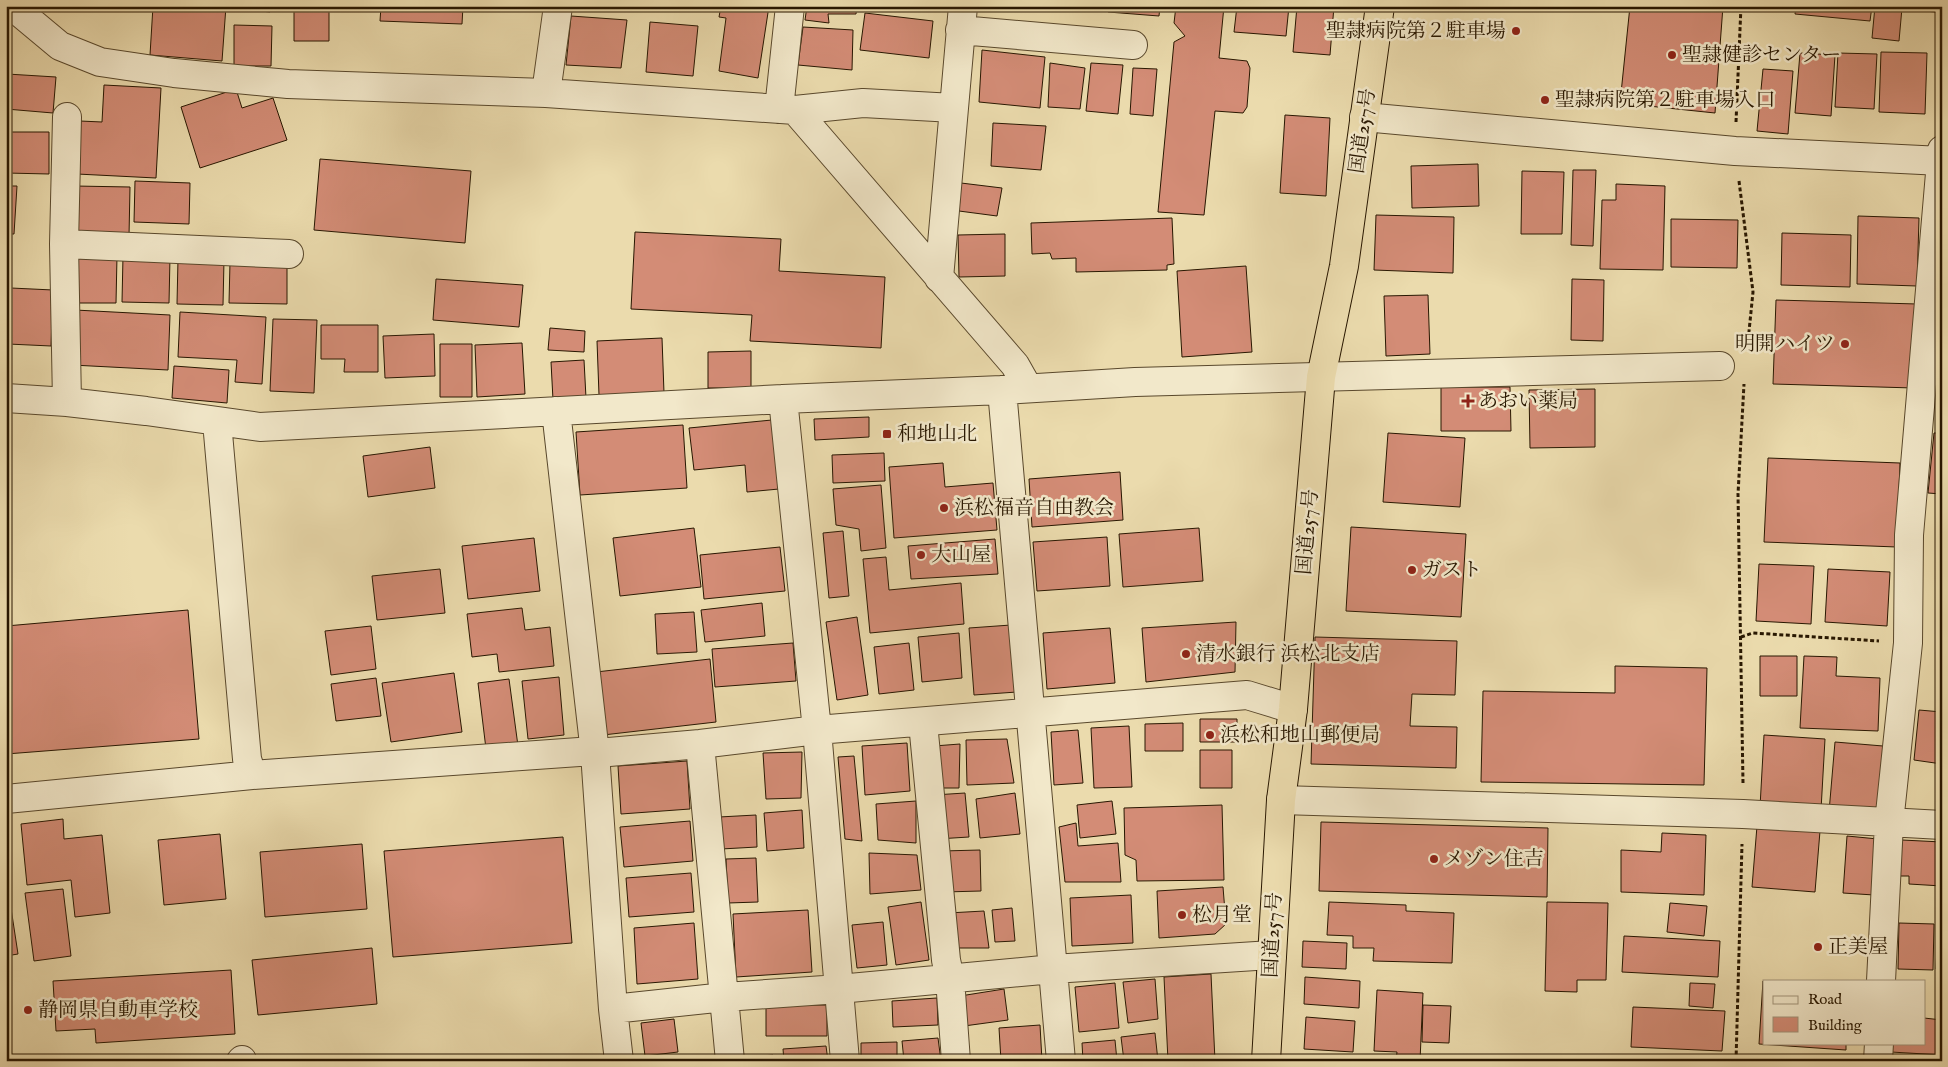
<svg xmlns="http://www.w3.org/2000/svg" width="1948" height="1067" viewBox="0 0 1948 1067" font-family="'IM FELL English','Noto Serif JP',serif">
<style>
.building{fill:#d38c76;stroke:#281701}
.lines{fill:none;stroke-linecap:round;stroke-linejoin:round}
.minor-casing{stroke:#59482c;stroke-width:30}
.highway-casing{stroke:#281701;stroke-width:30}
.path{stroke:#281701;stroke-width:3;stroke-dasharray:4 2.5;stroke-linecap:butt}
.minor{stroke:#f2e8ca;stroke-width:28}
.highway{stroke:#ebdbad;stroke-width:28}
.poi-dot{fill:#8f2418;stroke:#f2e8ca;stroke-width:2}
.labels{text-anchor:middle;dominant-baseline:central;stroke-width:5;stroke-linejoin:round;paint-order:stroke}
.poi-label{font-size:20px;fill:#281701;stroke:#f2e8ca;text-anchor:start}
.street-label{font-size:20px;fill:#281701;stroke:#f2e8ca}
</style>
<rect width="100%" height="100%" fill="#ebdbad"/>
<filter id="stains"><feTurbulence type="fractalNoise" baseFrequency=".004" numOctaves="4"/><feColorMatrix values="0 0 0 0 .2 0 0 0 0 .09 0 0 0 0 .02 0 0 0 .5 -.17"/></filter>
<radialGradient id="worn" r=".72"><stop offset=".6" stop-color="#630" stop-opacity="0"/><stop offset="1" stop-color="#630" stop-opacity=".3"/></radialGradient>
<path class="building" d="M153,6H226L222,61L150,55Z
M233,6H271L270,12L233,8Z
M294,6H329V41H294Z
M381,6H463L462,24L380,21Z
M721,6H769L758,78L719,71L726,18L719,17Z
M807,6H857L856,14H828L829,23L805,20Z
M1109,6H1160L1159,16L1108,12Z
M1176,6H1224L1219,58L1247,61L1250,68L1247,107L1243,113L1215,111L1204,215L1158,212L1174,42L1185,36L1174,23Z
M1237,6H1289L1286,36L1234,32Z
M1297,6H1334L1330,55L1293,52Z
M1630,6H1723L1715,113L1620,103Z
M1796,6H1872L1870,21L1795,14Z
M1875,6H1942V13L1902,8L1899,41L1872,38Z
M865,13L933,21L929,58L860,50Z
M571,16L627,20L621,68L566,65Z
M650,22L698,26L693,76L646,72Z
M234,25L272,26L271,66H234Z
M803,27L853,30L852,70L798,65Z
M982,50L1045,57L1040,108L979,102Z
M1881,52L1927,53L1925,114L1879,112Z
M1800,53L1835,55L1831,116L1795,113Z
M1838,53L1877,54L1874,109L1835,107Z
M1050,63L1085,68L1080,109L1048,107Z
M1091,63L1123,65L1118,114L1086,111Z
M1133,68L1157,69L1153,116L1130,114Z
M1763,69L1793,71L1788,134L1757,131Z
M7,74L56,77L53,113L6,109Z
M104,85L161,88L156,178L77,174L80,121L102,122Z
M236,89L242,108L273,98L287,140L200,168L181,107Z
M1285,115L1330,118L1326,196L1280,193Z
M993,123L1046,126L1041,170L991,166Z
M6,132H49V174L6,173Z
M320,159L471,171L465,243L314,230Z
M1478,164L1479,206L1412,208L1411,166Z
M1573,170H1596L1593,246L1571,245Z
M1522,171L1564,172L1562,234H1521Z
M135,181L190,183L189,224L134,222Z
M961,183L1002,188L997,216L959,211Z
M1616,184L1665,186L1663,270L1600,269L1602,200H1616Z
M6,186H17L14,234H6Z
M75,186L130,187L129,236L73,235Z
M1376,215L1454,217L1453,273L1374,270Z
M1858,216L1919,218L1917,286L1857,284Z
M1172,218L1174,264L1167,265V270L1076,272V258L1052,259L1050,253L1032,254L1031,223Z
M1671,219L1738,220L1737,268L1671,267Z
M635,232L781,239L779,271L885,277L881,348L750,341L752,315L631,309Z
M1782,233L1851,235L1850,287L1781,285Z
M1005,234V276L959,277L958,235Z
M71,255L117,256L116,303H71Z
M123,256L170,257L169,303L122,302Z
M178,259L224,260L223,305L177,304Z
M230,262L287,263V304L229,303Z
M1246,266L1252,352L1182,357L1177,271Z
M436,279L523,285L519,327L433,320Z
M1572,279L1604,280L1603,341L1571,340Z
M11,288L53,290L51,346L8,344Z
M1428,295L1430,354L1386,356L1384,296Z
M1776,300L1917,304L1914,388L1773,384Z
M75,310L170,315L168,370L72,365Z
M180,312L266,317L262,384L235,382L237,360L178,357Z
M273,319L317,320L314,393L270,391Z
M321,325H378V372H344L345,359H321Z
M550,328L585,331L584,352L548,350Z
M1942,333V369L1932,335Z
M434,334L435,376L385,378L383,336Z
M662,338L664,393L599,395L597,341Z
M522,343L525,394L477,397L475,345Z
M440,344H472V397H440Z
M751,351V388H708V352Z
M584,360L586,398L553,400L551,362Z
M174,366L229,370L227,403L172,398Z
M1441,387H1510L1511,431H1441Z
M1595,389V447L1530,448L1529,390Z
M869,417V437L815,440L814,419Z
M772,420L779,489L747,492L745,465L694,470L689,428Z
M683,425L687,488L580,495L576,432Z
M1388,433L1465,438L1460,507L1383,502Z
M1934,433H1942V494L1928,493Z
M430,447L435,488L368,497L363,456Z
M884,453L885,481L833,483L832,455Z
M1768,458L1900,463L1897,547L1764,542Z
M943,463L945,487L993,483L997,530L894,538L889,467Z
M1120,472L1123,520L1032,527L1029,479Z
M881,485L886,548L861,551L859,529L836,525L833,489Z
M1351,527L1466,534L1461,617L1346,611Z
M694,528L701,587L620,596L613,538Z
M1199,528L1203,581L1123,587L1119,534Z
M843,531L849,596L829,598L823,533Z
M1107,537L1110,586L1037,591L1033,542Z
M534,538L540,591L468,599L462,546Z
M995,539L998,574L911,579L908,546Z
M780,547L785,591L704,599L700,555Z
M886,557L889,590L961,583L964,624L870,633L863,559Z
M1759,564L1814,566L1811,624L1756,621Z
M440,569L445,613L377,620L372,576Z
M1828,569L1890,572L1887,626L1825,622Z
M762,603L765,636L705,642L701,610Z
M522,608L525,630L550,627L554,666L499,672L497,654L472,657L467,614Z
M188,610L199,739L6,754V626Z
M694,612L697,652L657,654L655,614Z
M857,617L868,695L837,700L826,622Z
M1236,622L1235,672L1146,682L1142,628Z
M1011,625L1017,692L974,695L969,628Z
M371,626L376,669L331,675L325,631Z
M1110,628L1115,683L1047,689L1043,633Z
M959,633L962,678L922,682L918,637Z
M1315,637L1457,641L1455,695L1412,694L1410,726L1457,727L1456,768L1311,764Z
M793,643L796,681L715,687L712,649Z
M909,643L914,690L879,694L874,647Z
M1760,656H1797V696H1760Z
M1804,656L1837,657L1836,676L1880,678L1878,731L1800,728Z
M710,659L716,722L603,735L596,672Z
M1615,666L1707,668L1704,785L1481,782L1483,691L1615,693Z
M454,673L462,732L391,742L382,683Z
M559,677L564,735L528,739L522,681Z
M376,678L381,716L336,721L331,684Z
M509,679L518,746L486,749L478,683Z
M1919,710L1942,712V764L1914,760Z
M1200,719H1237V742H1200Z
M1183,723V751H1145V724Z
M1129,726L1132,787L1094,788L1091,728Z
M1078,730L1083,783L1054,785L1051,732Z
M1764,735L1825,739L1821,810L1760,807Z
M1007,739L1014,783L967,785L966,740Z
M1835,742L1883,746L1878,816L1829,812Z
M907,743L910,791L865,795L862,746Z
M960,744L959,788H939L934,746Z
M1200,750H1232V788H1200Z
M802,752L801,798L766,799L763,753Z
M854,756L862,841L845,839L838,757Z
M687,761L690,809L621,814L618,766Z
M965,793L969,837L937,839L934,795Z
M1015,793L1020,834L980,838L976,799Z
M916,801V843L878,840L876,804Z
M1112,801L1116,834L1080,838L1077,805Z
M1222,805L1224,880L1137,881L1136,860L1125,855L1124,808Z
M802,810L804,848L767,851L764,813Z
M756,815L757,847L721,849L719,817Z
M63,819L64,839L102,835L110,913L75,917L71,880L27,885L21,824Z
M690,821L693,861L624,867L620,827Z
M1321,822L1548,828L1547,897L1319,891Z
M1076,823L1078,846L1118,843L1121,882H1065L1059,827Z
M1757,826L1820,831L1815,892L1752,887Z
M1662,833L1706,835L1704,895L1621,892V850L1661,852Z
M220,834L226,899L164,905L158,840Z
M1847,836L1878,839L1874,895L1843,893Z
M563,837L572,943L393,957L384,851Z
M1902,840L1942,842V886L1909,884V876H1900Z
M362,844L367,909L265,917L260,852Z
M980,850L981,891L944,892L942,851Z
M869,853L917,855L921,890L870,894Z
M756,858L758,902L728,903L726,859Z
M691,873L694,912L629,917L626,878Z
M7,882L18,954L6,956V883Z
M1223,887L1226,924L1215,934L1159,938L1157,891Z
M63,889L71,956L34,961L25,893Z
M1131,895L1133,943L1072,946L1070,898Z
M921,902L929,960L896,965L888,907Z
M1329,902L1406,905V911L1454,913L1452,963L1373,961L1374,948H1353V936L1327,935Z
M1547,902L1608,903L1606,980H1577V992L1545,991Z
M1670,903L1707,906L1704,936L1667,932Z
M1012,908L1015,941L995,942L992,910Z
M808,910L812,972L736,977L733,914Z
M984,911L989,948H952L948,913Z
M883,922L887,965L857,968L852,925Z
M694,923L698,979L637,984L634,928Z
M1899,923L1934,924L1933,970L1898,969Z
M1938,924H1942V969H1936Z
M1624,936L1720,941L1718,977L1622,972Z
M1303,941L1347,943L1346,969L1302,967Z
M372,948L377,1004L258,1015L252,960Z
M231,970L235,1034L96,1043L95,1029L56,1031L53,981Z
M1211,974L1215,1061H1168L1164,977Z
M1305,977L1360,981L1359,1008L1304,1004Z
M1155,979L1158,1019L1128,1023L1123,982Z
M1763,981L1764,1043H1846V1050L1759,1044Z
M1115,983L1119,1028L1079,1032L1075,987Z
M1690,983L1715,984L1713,1008L1689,1006Z
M1004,989L1008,1020L964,1026L960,996Z
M1377,990L1423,993L1420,1061H1396L1397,1052L1374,1051Z
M937,998L938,1025L893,1027L892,1001Z
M766,1005H827V1036H766Z
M1423,1005L1451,1006L1449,1043L1422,1042Z
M1633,1007L1725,1011L1722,1051L1631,1047Z
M1306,1017L1355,1021L1353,1052L1304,1049Z
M1924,1018L1942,1020V1055L1891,1052V1043H1924Z
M674,1019L678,1052L645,1056L641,1023Z
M1040,1025L1042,1061H1001L999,1028Z
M1155,1033L1158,1061H1124L1121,1037Z
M938,1038L941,1061H904L902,1041Z
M1115,1040L1117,1061H1083L1082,1043Z
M897,1042V1061H861V1043Z
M826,1046L828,1061H784L783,1049Z
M773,1055V1061H739V1058Z"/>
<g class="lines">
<g class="minor-casing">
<path id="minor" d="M12,6L60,46L100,62L174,73L288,84L546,93L795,110L1015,365L1028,388
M960,30L1133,45
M546,93L558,6
M779,109L790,6
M795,110L863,103L954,108
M1364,117L1735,151L1942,161
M64,244L289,254
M939,278L963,6
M1002,390L1061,1061
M6,398L67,402L146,411L260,427L783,399L1002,390L1135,382L1720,366
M783,399L817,730L845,1061
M67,402L64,244L67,117
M556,411L595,753L613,1009L619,1061
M217,422L247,759L252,775
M923,723L946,960L950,979L956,1061
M700,744L730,1061
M6,799L252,775L579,752H609L700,744L817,730L1247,695L1293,709
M1281,800L1743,814L1942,825
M1881,981L1889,823L1908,643L1909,535L1942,150
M613,1009L725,997L839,989L1053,969L1272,955
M241,1061L242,1060
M1878,1061L1879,1043"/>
</g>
<g class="highway-casing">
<path id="highway" d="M1266,1061L1281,800L1293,709L1321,377L1344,266L1380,6"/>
</g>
<path class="path" d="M1736,122L1741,6
M1739,181L1753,292L1747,351
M1741,637L1753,633L1879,641
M1743,783L1738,494L1744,384
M1736,1061L1742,844"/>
<use href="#minor" class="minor"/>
<use href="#highway" class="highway"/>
</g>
<g class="poi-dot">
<circle cx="1516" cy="31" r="5"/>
<circle cx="1672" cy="55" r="5"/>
<circle cx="1545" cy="100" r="5"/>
<circle cx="1845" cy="344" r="5"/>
<path d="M1465.5 393.5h5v5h5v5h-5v5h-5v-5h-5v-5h5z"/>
<rect x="882" y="429" width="10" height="10" rx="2.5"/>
<circle cx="944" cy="508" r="5"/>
<circle cx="921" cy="555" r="5"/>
<circle cx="1412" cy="570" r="5"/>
<circle cx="1186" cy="654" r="5"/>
<circle cx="1210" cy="735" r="5"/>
<circle cx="1434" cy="859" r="5"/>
<circle cx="1182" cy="915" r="5"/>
<circle cx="1818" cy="947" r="5"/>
<circle cx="28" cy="1010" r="5"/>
</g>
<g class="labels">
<g class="poi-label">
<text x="1506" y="31" text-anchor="end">聖隷病院第２駐車場</text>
<text x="1682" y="55">聖隷健診センター</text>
<text x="1555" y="100">聖隷病院第２駐車場入口</text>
<text x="1835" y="344" text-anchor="end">明開ハイツ</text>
<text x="1478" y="401">あおい薬局</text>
<text x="897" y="434">和地山北</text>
<text x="954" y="508">浜松福音自由教会</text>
<text x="931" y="555">大山屋</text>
<text x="1422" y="570">ガスト</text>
<text x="1196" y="654">清水銀行 浜松北支店</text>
<text x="1220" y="735">浜松和地山郵便局</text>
<text x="1444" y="859">メゾン住吉</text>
<text x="1192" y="915">松月堂</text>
<text x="1828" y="947">正美屋</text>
<text x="38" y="1010">静岡県自動車学校</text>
</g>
<g class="street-label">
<text transform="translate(1363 131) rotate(-82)">国道257号</text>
<text transform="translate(1308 532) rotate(-85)">国道257号</text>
<text transform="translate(1273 935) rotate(-87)">国道257号</text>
</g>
</g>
<rect width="1948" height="1067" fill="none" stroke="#ebdbad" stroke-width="25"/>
<rect x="8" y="8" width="1933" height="1052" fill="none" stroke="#281701" stroke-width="2.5"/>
<rect x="12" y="12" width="1923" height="1042" fill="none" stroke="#281701"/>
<rect x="1763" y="980" width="162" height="65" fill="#f2e8ca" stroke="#a1947a"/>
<rect x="1773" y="996" width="25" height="8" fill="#f2e8ca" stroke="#a1947a"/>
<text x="1808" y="1004" font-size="15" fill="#281701">Road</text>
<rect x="1773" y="1017" width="25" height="15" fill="#d38c76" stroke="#a1947a"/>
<text x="1808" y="1030" font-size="15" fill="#281701">Building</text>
<rect width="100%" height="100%" filter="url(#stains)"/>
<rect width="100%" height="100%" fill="url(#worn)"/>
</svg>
